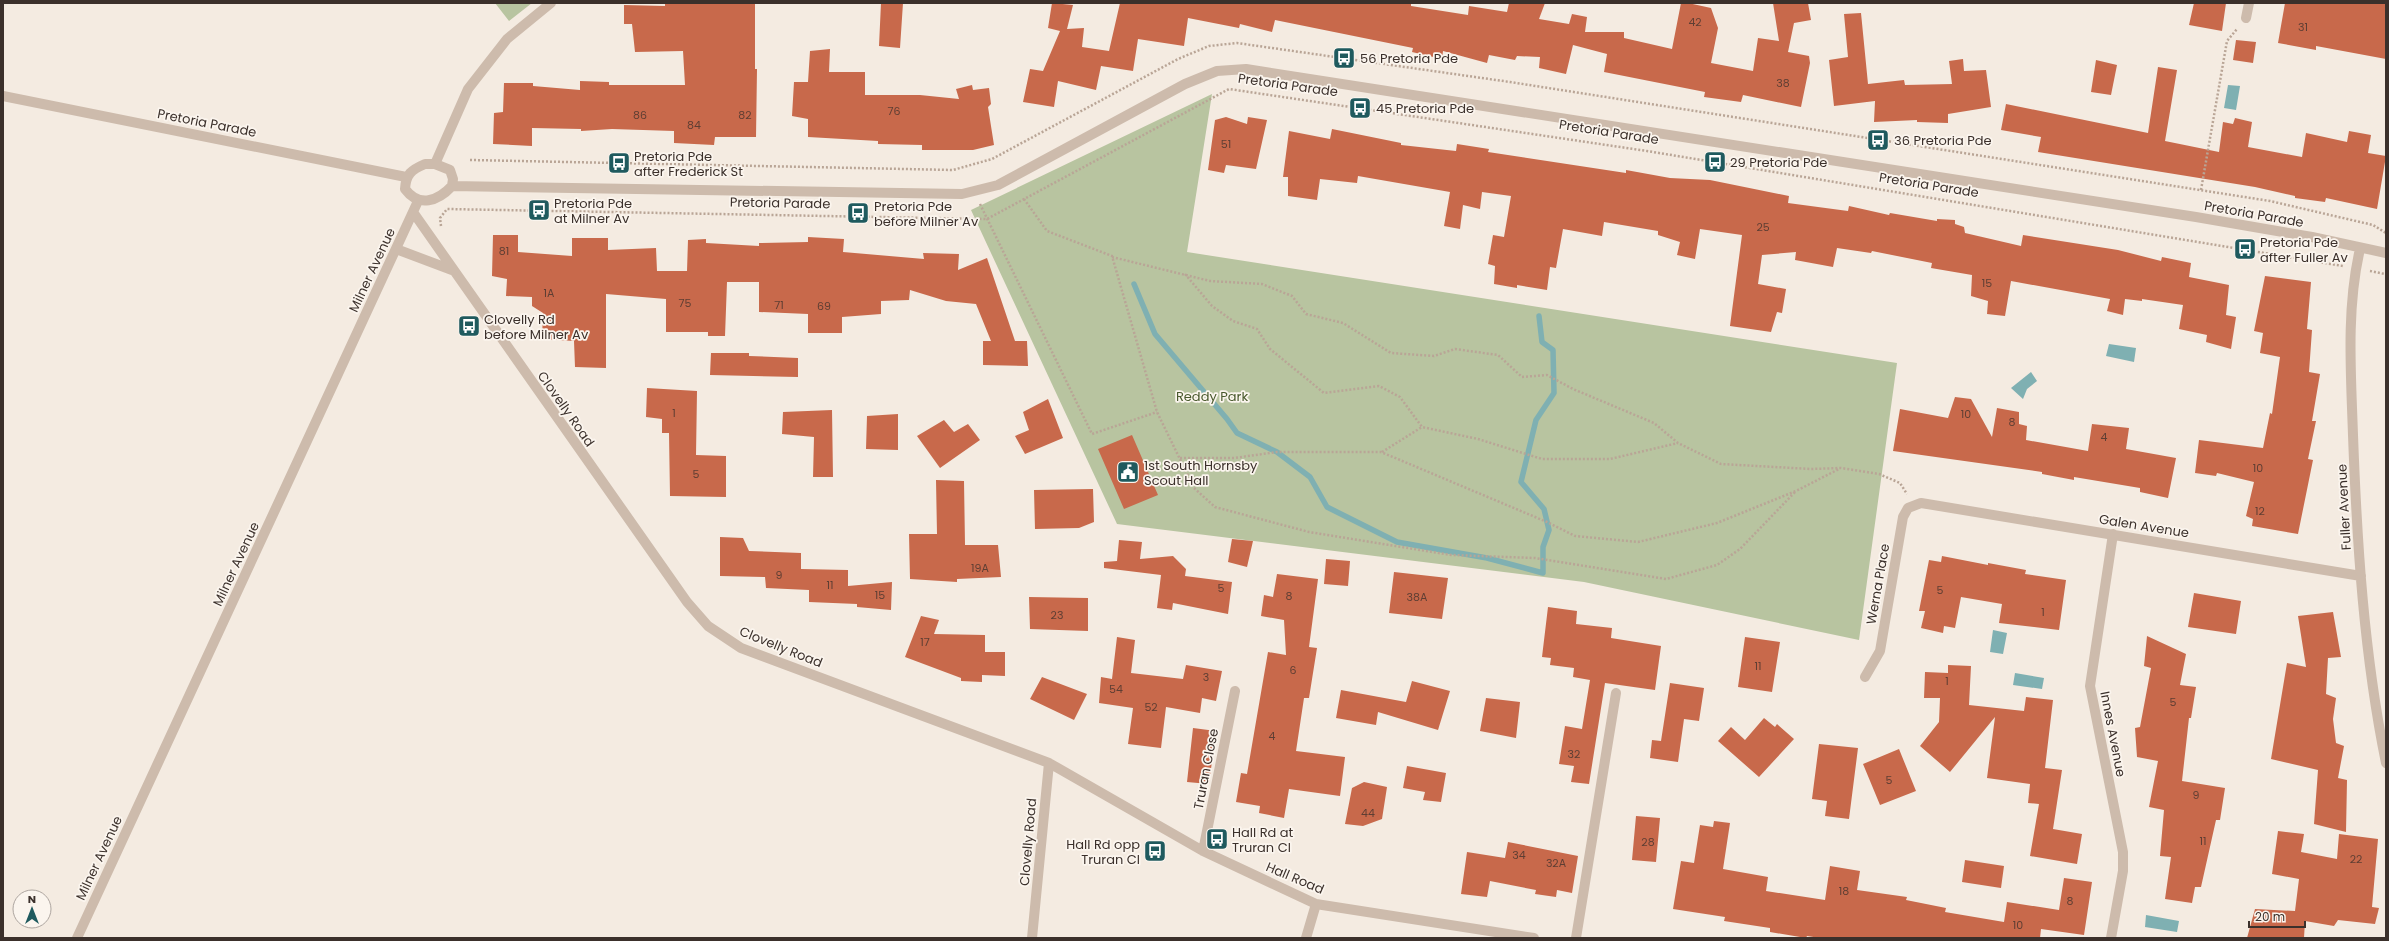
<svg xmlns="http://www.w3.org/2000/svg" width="2389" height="941" viewBox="0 0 2389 941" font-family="Poppins,sans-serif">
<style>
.green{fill:#b8c4a0}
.water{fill:#7fb0b2}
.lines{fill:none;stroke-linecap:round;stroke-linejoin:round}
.stream{stroke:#7fb0b2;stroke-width:5.5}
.building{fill:#c8694b}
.path{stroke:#b9a596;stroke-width:2.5;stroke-dasharray:2 2;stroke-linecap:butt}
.minor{stroke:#cdbbac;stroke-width:10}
.labels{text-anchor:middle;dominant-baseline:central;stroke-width:3.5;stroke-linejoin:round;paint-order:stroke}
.number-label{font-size:11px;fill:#5e3e33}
.poi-label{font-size:13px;fill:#3b302b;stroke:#fbf5ee;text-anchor:start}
.street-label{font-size:13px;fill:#3b302b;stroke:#fbf5ee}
.park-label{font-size:13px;fill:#4a5a2e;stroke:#fbf5ee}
</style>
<rect width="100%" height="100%" fill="#f4ebe1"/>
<path class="green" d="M495,3H532L509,21Z
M1212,94L1187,252L1897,363L1859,640L1584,582L1117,524L971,210Z"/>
<path class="water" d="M2228,85L2240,86L2236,110L2224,108Z
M2109,344L2136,348L2134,362L2106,356Z
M2031,372L2037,381L2027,389L2023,399L2011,388Z
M1993,630L2007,633L2003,654L1990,652Z
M2015,673L2044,678L2042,689L2013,685Z
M2146,915L2179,921L2177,932L2145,927Z"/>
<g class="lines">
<path class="stream" d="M1134,284L1155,334L1227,419L1237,433L1277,452L1310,477L1327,507L1397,542L1487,558L1543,573V547L1549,530L1544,509L1521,482L1536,420L1554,393L1553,350L1542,342L1539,316"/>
</g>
<path class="building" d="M665,3H755V69H757L756,137H715L714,145L674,143V131L612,129L581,131V129L532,128V146L493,144L494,113L503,112L504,83H533V86L580,90V81L609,82V85H685L683,51L635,52L632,24H624V5L665,6Z
M881,3H903L900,48L879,46Z
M1052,3L1073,5L1067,29L1084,28L1082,47L1109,51L1120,3H1411V6L1468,15L1469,6L1507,12L1509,3H1545L1539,19L1569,24L1572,14L1587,17L1585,32H1624V38L1672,49L1681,3H1688L1711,8L1718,28L1711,63L1753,71L1758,38L1779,41L1773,3H1808L1811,20L1794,23L1788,52L1809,56L1810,63L1801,107L1743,95L1741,102L1704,97L1705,92L1604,72L1607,54L1573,45L1566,74L1539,68L1540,57L1517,56L1515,60L1489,55L1487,63L1443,51L1442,59L1412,52L1413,48L1275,20L1272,32L1240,24L1239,28L1188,18L1184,46L1138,39L1133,71L1101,66L1096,90L1058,81L1054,107L1023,102L1030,69L1043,71L1060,31L1048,28Z
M2194,3H2226L2222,31L2189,25Z
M2285,3H2386V59L2316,46V50L2278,43Z
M1861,13L1868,84L1904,80L1905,85L1952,84L1949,61L1963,59L1964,71L1986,70L1991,107L1948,114V123L1917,122V120L1874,122L1875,101L1834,106L1829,60L1848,57L1844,14Z
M2236,40L2256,42L2253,63L2233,60Z
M830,49L829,72H865V95H920L959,99L956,89L972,85L973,90L989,88L991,104L988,107L994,145L973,150H922V145L878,144V141L808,137V119L792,116L794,82H808L810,51Z
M2096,60L2117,65L2111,95L2091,92Z
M2158,67L2177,70L2165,141L2219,152L2223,122L2233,124L2235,118L2252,122L2248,147L2302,157L2306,133L2347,142L2349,131L2371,135L2368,153L2386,156L2377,209L2326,198L2325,202L2295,198V196L2255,187L2038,152L2041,137L2001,130L2006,104L2148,133Z
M1226,117L1247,124L1248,117L1267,120L1256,169L1226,165L1224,173L1208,170L1215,120Z
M1332,129L1401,143V145L1456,151L1457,144L1489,149L1488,152L1626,173V170L1670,178L1710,180L1789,196L1788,203L1848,211L1849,206L1889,215L1890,213L1937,221V219L1955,220V224L1964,227L1965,233L2021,246L2023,235L2118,250L2161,261L2162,257L2191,263L2189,277L2229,285L2226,315L2236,317L2231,349L2206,342L2207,335L2179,329L2183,305L2142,299V301L2125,299L2123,315L2107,311L2110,299L2011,281L2005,316L1987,314L1988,301L1971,296L1972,275L1931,268L1932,263L1872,251L1871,253L1837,248L1833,267L1795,260L1796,252L1762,255L1758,284L1786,289L1782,313L1777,312L1771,332L1730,326L1742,235L1700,229L1695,259L1677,255L1680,242L1658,235V231L1604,222L1602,236L1563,229L1556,268L1550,267L1547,290L1517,285V288L1494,284L1495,266L1488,264L1493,235L1504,237L1511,196L1482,192L1480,209L1463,205L1460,229L1444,226L1450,192L1358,176L1357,183L1320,179L1317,200L1288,196V177H1283L1289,131L1330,139Z
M493,235H518V252L572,256V238H608V250L656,248L657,271H687L688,240L706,239V243L759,246V243L808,242V237L844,239L843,252L924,259L923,253L959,254L958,270L987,258L1015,341H1027L1028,366L983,365V341H991L976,304L946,301L910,290L909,300L881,301V314L842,317V333H808V314L759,312V282H727L725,336H708V332H666V299L606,294V368L575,367L574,341L542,339L543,313L532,306V297L506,296L507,279L492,276Z
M2265,276L2311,282L2307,329L2312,330L2309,372L2320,374L2312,421H2316L2308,459L2313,460L2298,534L2252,526L2253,519L2246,516L2254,482L2217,473L2216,476L2195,473L2199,440L2263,448L2270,413L2272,414L2280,357L2260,353L2263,333L2254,331Z
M711,353H749V356L798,358V377L710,375Z
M647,388L697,391L696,455L726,456V497L670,496L669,433H662V419L646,417Z
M1955,397L1971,399L1992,437L1997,408L2019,412V424L2027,426L2026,440L2088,451L2092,424L2129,428L2126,449L2176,458L2168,498L2140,492V488L2074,477V480L2042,474V472L1893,451L1900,409L1948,418Z
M1048,399L1063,438L1025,454L1015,436L1029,430L1023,412Z
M832,410L833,477H813L814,437L782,434L783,412Z
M898,414V450L866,449L867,416Z
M944,420L954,432L968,424L980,440L940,468L917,436Z
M1132,435L1158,495L1124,509L1098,449Z
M936,480L964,481L965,545H998L1001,577L957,579V582L910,579L909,534H937Z
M1093,489L1094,522L1079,528L1035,529L1034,490Z
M720,537L743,538L749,551L801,553V569L848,570V586L892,582L891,610L857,607V604L809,602V590L766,588L765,577L720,576Z
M1232,539L1253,541L1247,567L1228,562Z
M1119,540L1142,542L1140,559L1173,556L1186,569L1185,576L1232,582L1228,614L1173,603L1172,610L1157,608L1161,575L1104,568V562L1117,561Z
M1942,556L1988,565V563L2026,570L2025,574L2066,580L2059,630L1999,623L2002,604L1961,597L1955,628L1944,626L1943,633L1921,628L1925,611H1919L1929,560L1941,562Z
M1326,559L1350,561L1348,586L1324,584Z
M1394,572L1448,578L1442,619L1389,613Z
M1277,574L1318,579L1309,647L1317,648L1309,698H1304L1296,751L1345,757L1340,796L1289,789L1284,818L1259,813L1260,806L1236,802L1241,773L1247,774L1268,652L1286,655L1284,620L1261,616L1264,595L1273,597Z
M2194,593L2241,601L2236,634L2188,627Z
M1029,597L1088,598V631L1030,629Z
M1548,607L1577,611L1576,624L1612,628L1611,638L1661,646L1655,690L1605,683L1589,784L1571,782L1574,766L1559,764L1565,726L1582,729L1590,680L1573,677L1574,668L1550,665L1551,658L1542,657Z
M2333,612L2341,657L2328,658L2326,694L2336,698L2333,719L2336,743L2344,746L2338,778L2347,780L2346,832L2314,824L2318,770L2271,759L2287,663L2306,667L2298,616Z
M921,616L939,620L934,634L985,635V652H1005V676L982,675V682L961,681V678L905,657Z
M2147,636L2186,654L2180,685L2196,687L2191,718H2189L2182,781L2225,788L2220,820H2216L2201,887H2195L2192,903L2165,899L2171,857L2160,856L2164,810L2149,807L2158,761L2137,757L2135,728L2140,727L2151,668L2144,666Z
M1117,637L1135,640L1131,673L1183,679L1186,665L1222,671L1216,701L1202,698L1200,713L1166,707L1161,748L1128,744L1133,708L1099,703L1101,677L1112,679Z
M1745,637L1780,642L1772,692L1738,687Z
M1948,665L1971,666L1969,705L2024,711L2026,697L2053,700L2045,768L2062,770L2053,829L2082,834L2077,864L2030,856L2039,804L2028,803L2030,784L1987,778L1995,717L1950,772L1920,746L1939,722L1940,698H1924L1925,672L1948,673Z
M1042,677L1087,694L1074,720L1030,699Z
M1412,681L1450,691L1438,730L1378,712L1376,725L1336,718L1341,690L1406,702Z
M1670,683L1704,688L1699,721L1684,719L1678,762L1650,758L1652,740L1661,741Z
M1486,698L1520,702L1516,738L1480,731Z
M1764,718L1775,727L1777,724L1794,739L1759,777L1718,741L1731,727L1745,740Z
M1193,728L1216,731L1209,784L1187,782Z
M1819,744L1858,748L1849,819L1825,816L1827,801L1812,799Z
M1899,749L1916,791L1880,805L1863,764Z
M1407,766L1446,773L1441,802L1423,800L1425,792L1403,788Z
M1364,782L1387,787L1382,819L1363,826L1345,824L1352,788Z
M1636,816L1660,818L1656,862L1632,860Z
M1714,821L1730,823L1723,869L1768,877L1766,891L1825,900L1830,866L1860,871L1857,890L1907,897L1906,900L1946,908L1945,912L2004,922L2007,902L2059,910L2064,878L2092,882L2084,935L2041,929L2040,938H1820L1807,936L1806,938L1770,932V928L1724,921L1725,917L1673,909L1681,861L1694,863L1700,825L1713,827Z
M2278,831L2304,834L2301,852L2337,859L2339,834L2378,839L2372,907L2379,908L2375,924L2338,920L2334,926L2305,921L2304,938H2247L2255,909L2295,911L2299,879L2272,874Z
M1508,842L1578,856L1572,893L1557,890L1556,897L1535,894L1536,890L1490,881L1487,897L1461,894L1467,852L1505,858Z
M1965,860L2004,866L2001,888L1962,882Z"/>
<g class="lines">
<path class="path" d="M470,160L953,170L992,159L1178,59L1209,46L1237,43L1510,82L2270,201L2373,225L2386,233
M2201,190L2227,41L2237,29
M1024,199L1047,231L1112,256L1157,412L1194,488L1215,507L1309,532L1451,555L1535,558L1666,579L1717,565L1740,549L1796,491
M980,204L1092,434L1157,412
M441,226L440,218L447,209L987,219L1229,89L1647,151L2343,266
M1112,257L1210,281L1262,284L1292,296L1306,314L1343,323L1391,353L1434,356L1455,349L1498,355L1522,377L1547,375L1573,389L1654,423L1678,443L1721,464L1811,469L1841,468L1879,474L1900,483L1907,494
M2370,271L2385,274
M1185,274L1212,306L1233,321L1257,329L1270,349L1324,393L1379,386L1400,397L1422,427L1478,439L1542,459H1610L1678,443
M1382,452L1422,427
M1180,458H1234L1277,452H1381L1547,522L1575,536L1638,542L1717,523L1796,491L1839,469"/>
<path class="minor" d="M2246,18L2249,3
M3,96L406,177
M425,164H435L450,170L453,179L452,186C438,201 419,208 405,189C406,174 411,170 425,164Z
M435,164L468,89L507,39L551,3
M452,186L962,194L998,185L1185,84L1217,71L1246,69L2196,217L2312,237L2386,253
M413,212L687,602L708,626L741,648L1049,763L1203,851L1316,904L1534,938
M396,249L452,270
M2360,249C2346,309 2351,374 2353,435C2357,545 2364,655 2386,763
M1865,677L1880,651L1903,517L1908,508L1921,503L2361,576
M1203,851L1235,691
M77,938L418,201
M1032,938L1049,763
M1306,938L1316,904
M1576,938L1616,693
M2111,938L2123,871V852L2090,686L2113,534"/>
</g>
<defs>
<g id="bus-square" transform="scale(1.15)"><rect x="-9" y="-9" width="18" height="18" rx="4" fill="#1f5a5e" stroke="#fbf5ee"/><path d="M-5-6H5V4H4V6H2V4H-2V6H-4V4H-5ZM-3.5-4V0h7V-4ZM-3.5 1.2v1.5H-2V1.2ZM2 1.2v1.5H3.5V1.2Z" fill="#fff"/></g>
<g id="civic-square" transform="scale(1.15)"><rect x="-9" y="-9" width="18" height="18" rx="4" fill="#1f5a5e" stroke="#fbf5ee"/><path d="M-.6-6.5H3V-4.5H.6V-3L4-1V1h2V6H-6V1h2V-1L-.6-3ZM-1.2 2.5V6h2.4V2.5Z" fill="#fff"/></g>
</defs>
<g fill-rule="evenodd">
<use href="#bus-square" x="1344" y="58"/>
<use href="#bus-square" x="1360" y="108"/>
<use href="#bus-square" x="1878" y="140"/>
<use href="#bus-square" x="1715" y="162"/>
<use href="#bus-square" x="619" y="163"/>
<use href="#bus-square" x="539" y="210"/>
<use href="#bus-square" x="858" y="213"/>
<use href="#bus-square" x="2245" y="249"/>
<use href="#bus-square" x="469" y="326"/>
<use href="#civic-square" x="1128" y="472"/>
<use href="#bus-square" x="1217" y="839"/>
<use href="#bus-square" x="1155" y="851"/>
</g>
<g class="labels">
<g class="number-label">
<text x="1695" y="22">42</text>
<text x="2303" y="27">31</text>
<text x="1783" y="83">38</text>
<text x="894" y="111">76</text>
<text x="640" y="115">86</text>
<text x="745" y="115">82</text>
<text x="694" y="125">84</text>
<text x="1226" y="144">51</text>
<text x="1763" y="227">25</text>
<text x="504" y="251">81</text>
<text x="1987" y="283">15</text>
<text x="549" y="293">1A</text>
<text x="685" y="303">75</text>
<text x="779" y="305">71</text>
<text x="824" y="306">69</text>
<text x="674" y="413">1</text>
<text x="1966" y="414">10</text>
<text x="2012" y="422">8</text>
<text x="2104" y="437">4</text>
<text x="2258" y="468">10</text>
<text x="696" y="474">5</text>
<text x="2260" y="511">12</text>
<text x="980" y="568">19A</text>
<text x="779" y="575">9</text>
<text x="830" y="585">11</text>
<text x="1221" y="588">5</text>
<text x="1940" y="590">5</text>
<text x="880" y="595">15</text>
<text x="1289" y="596">8</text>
<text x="1417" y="597">38A</text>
<text x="2043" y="612">1</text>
<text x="1057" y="615">23</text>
<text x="925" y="642">17</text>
<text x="1758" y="666">11</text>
<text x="1293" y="670">6</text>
<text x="1206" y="677">3</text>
<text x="1947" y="681">1</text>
<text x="1116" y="689">54</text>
<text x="2173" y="702">5</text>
<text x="1151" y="707">52</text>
<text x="1272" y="736">4</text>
<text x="1574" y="754">32</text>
<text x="1889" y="780">5</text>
<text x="2196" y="795">9</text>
<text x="1368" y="813">44</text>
<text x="2203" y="841">11</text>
<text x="1648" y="842">28</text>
<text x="1519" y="855">34</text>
<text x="2356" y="859">22</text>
<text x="1556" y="863">32A</text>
<text x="1844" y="891">18</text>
<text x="2070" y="901">8</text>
<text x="2018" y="925">10</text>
</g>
<g class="poi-label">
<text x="1360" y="58">56 Pretoria Pde</text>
<text x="1376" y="108">45 Pretoria Pde</text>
<text x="1894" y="140">36 Pretoria Pde</text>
<text x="634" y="156">Pretoria Pde<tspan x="634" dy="15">after Frederick St</tspan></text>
<text x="1730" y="162">29 Pretoria Pde</text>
<text x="554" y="203">Pretoria Pde<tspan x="554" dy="15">at Milner Av</tspan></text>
<text x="874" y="206">Pretoria Pde<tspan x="874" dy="15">before Milner Av</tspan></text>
<text x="2260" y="242">Pretoria Pde<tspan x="2260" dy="15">after Fuller Av</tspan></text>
<text x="484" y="319">Clovelly Rd<tspan x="484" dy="15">before Milner Av</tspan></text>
<text x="1144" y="465">1st South Hornsby<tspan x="1144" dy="15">Scout Hall</tspan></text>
<text x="1232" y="832">Hall Rd at<tspan x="1232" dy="15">Truran Cl</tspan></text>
<text x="1140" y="844" text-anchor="end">Hall Rd opp<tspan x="1140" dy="15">Truran Cl</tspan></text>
</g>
<g class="street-label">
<text transform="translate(1288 85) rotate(8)">Pretoria Parade</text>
<text transform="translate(207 123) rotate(11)">Pretoria Parade</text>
<text transform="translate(1609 132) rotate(9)">Pretoria Parade</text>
<text transform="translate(1929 185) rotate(9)">Pretoria Parade</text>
<text transform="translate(780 203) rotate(1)">Pretoria Parade</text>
<text transform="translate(2254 214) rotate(10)">Pretoria Parade</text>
<text transform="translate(372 270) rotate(-65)">Milner Avenue</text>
<text transform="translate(566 409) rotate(55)">Clovelly Road</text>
<text transform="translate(2344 507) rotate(-93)">Fuller Avenue</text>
<text transform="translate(2144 526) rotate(9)">Galen Avenue</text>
<text transform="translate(236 564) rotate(-65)">Milner Avenue</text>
<text transform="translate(1878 584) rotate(-80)">Werna Place</text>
<text transform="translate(781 647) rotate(22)">Clovelly Road</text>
<text transform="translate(2113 734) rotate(79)">Innes Avenue</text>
<text transform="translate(1206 769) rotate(-79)">Truran Close</text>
<text transform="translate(1028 842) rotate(-85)">Clovelly Road</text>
<text transform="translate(99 858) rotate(-65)">Milner Avenue</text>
<text transform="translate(1295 878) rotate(23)">Hall Road</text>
</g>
<g class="park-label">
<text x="1212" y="396">Reddy Park</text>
</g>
</g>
<rect width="2389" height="941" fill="none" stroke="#3b302b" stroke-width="8"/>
<g transform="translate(32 909)"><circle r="19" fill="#fbf5ee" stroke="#aea6a0"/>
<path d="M0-3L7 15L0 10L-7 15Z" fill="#1f5a5e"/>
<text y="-6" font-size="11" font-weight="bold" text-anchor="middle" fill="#3b302b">N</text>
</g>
<path d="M2249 921v6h56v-6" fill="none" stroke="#3b302b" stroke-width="2"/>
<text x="2255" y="921" font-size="12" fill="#3b302b" stroke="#fbf5ee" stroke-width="3" paint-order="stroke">20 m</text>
</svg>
